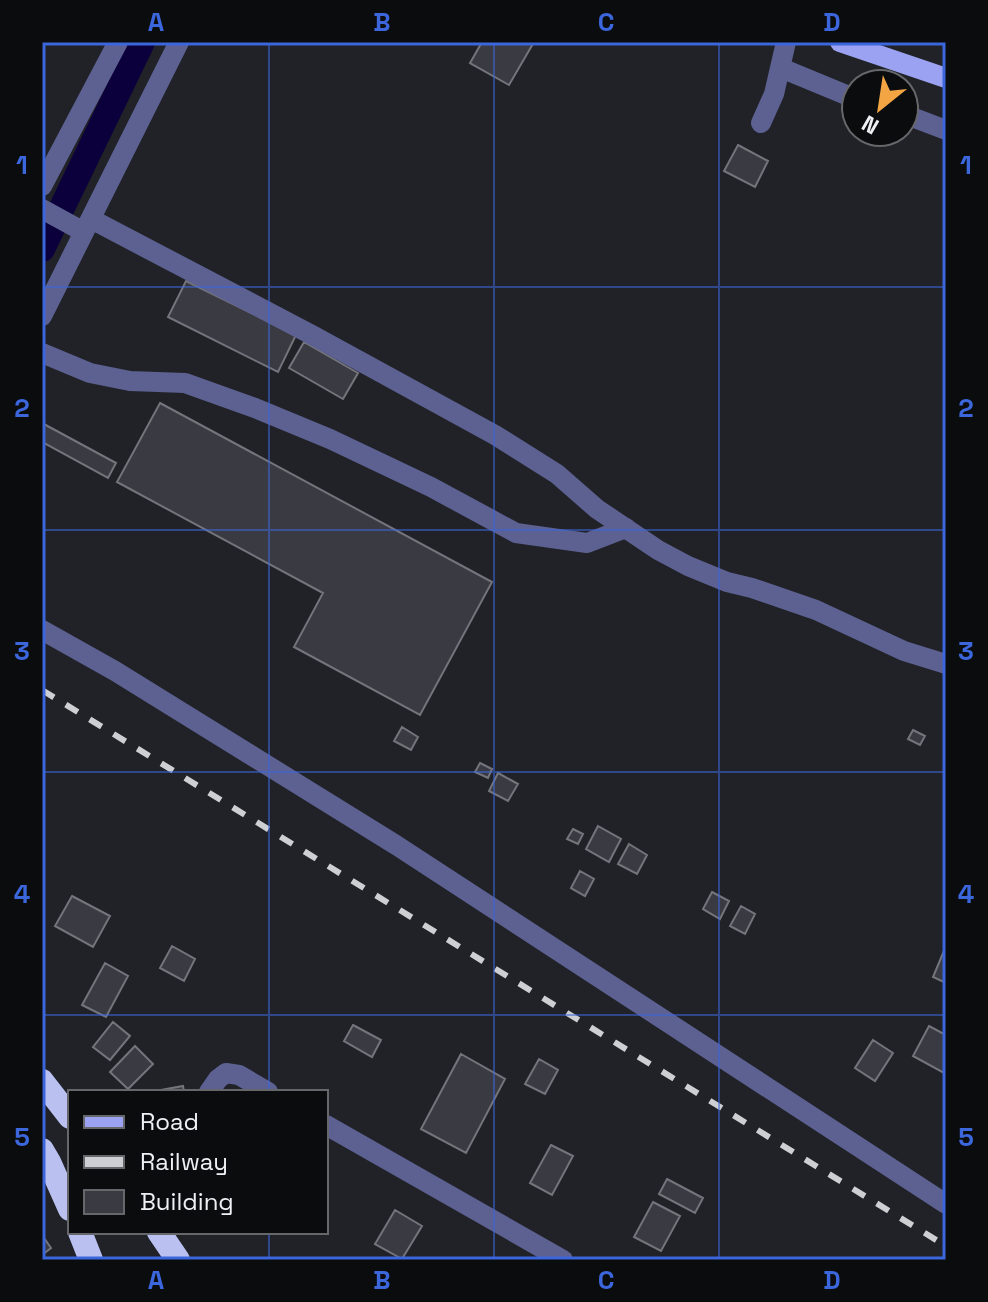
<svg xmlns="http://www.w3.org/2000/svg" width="988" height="1302" viewBox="0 0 988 1302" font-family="'Space Grotesk',sans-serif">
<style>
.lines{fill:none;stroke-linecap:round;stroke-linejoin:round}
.canal{stroke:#0c003c;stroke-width:26}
.building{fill:#3a3b42;stroke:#74757c;stroke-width:2}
.minor{stroke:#5c6191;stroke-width:20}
.major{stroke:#9aa2f1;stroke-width:20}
.highway{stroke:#bac1f1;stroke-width:24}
.rail{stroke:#cecfd3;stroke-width:6;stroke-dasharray:14 14;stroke-linecap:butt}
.grid{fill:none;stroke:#3c66dc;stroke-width:2;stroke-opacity:0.55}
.neatline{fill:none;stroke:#3c66dc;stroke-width:3}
.grid-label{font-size:26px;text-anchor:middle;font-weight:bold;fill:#3c66dc}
</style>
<rect width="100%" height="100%" fill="#212228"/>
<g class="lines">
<path class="canal" d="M42,249L142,42"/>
</g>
<path class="building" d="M482,42H534L509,85L470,63Z
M738,145L768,161L755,187L724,171Z
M186,281L296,335L278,372L168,317Z
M304,342L358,373L343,399L289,368Z
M160,403L492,582L420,715L294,647L323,593L117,482Z
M42,423L116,463L108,478L42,442Z
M402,727L418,737L411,750L394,741Z
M913,730L925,736L920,745L908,739Z
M480,763L492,769L488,778L475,772Z
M498,773L518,784L508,801L489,791Z
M598,826L621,839L609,862L586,849Z
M573,829L583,834L578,844L567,839Z
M629,844L647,855L637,874L618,864Z
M580,871L594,879L585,896L571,888Z
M712,892L729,901L720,919L703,909Z
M72,896L110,916L93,947L55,926Z
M741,906L755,914L745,934L730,926Z
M172,946L195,959L184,981L160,968Z
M946,946V983L933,977Z
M105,963L128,976L106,1017L82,1005Z
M113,1022L130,1036L110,1060L93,1047Z
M353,1025L381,1040L372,1057L344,1041Z
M929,1026L946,1035V1070L944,1073L913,1056Z
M873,1040L893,1053L875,1081L855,1068Z
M135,1046L153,1064L128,1089L110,1072Z
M461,1054L505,1079L466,1153L421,1129Z
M539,1059L558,1070L545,1094L525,1084Z
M183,1086L184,1092H150Z
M551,1145L573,1156L552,1195L530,1183Z
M667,1179L703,1198L695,1213L659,1194Z
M653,1202L680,1216L661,1251L634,1237Z
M395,1210L422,1226L402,1259L375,1244Z
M42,1235L51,1248L42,1255Z"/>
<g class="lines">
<path class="minor" d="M781,68L856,99
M904,114L946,130
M761,123L774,94L786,42
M42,186L118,42
M42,209L84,232
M91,219L314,336L495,435L557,474L597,509L658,550L688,566L727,582L752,588L816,610L904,651L946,664
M42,316L179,42
M42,353L90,373L130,381L185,383L255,408L330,439L431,487L516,533L587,543L626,528
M42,630L115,671L396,845L946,1204
M209,1092L218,1079L226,1073L239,1075L268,1092
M326,1125L563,1260"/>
<path class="major" d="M840,42L946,78"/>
<path class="highway" d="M42,1081L70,1117
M42,1150L49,1162L70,1209
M80,1232L91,1260
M159,1232L178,1260"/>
<path class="rail" d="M42,690L946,1246"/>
</g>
<path class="grid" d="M269,42V1092M494,42V1260M719,42V1260M42,287H946M42,530H946M42,772H946M42,1015H946M269,1232V1260"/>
<rect width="988" height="1302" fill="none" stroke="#0b0c0e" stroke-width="88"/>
<rect x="68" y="1090" width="260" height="144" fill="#0b0c0e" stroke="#66676a" stroke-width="2"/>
<rect x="84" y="1116" width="40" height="12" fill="#9aa2f1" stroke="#66676a" stroke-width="2"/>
<text x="140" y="1130" font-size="24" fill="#eff0f4">Road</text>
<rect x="84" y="1156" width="40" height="12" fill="#cecfd3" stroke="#66676a" stroke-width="2"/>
<text x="140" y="1170" font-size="24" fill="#eff0f4">Railway</text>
<rect x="84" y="1190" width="40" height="24" fill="#3a3b42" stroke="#66676a" stroke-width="2"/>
<text x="140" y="1210" font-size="24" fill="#eff0f4">Building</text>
<g transform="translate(880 108) rotate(210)"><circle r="38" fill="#0b0c0e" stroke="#66676a" stroke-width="2"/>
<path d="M0-6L14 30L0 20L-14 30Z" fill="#f2a542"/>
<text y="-12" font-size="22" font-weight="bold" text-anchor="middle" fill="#eff0f4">N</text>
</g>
<rect x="44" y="44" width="900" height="1214" class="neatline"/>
<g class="grid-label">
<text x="156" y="31">A</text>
<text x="382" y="31">B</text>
<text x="606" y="31">C</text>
<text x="832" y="31">D</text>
<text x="22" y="174">1</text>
<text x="966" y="174">1</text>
<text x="22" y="417">2</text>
<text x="966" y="417">2</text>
<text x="22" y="660">3</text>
<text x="966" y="660">3</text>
<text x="22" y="903">4</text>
<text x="966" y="903">4</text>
<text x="22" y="1146">5</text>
<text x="966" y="1146">5</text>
<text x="156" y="1289">A</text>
<text x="382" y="1289">B</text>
<text x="606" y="1289">C</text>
<text x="832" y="1289">D</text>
</g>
</svg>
